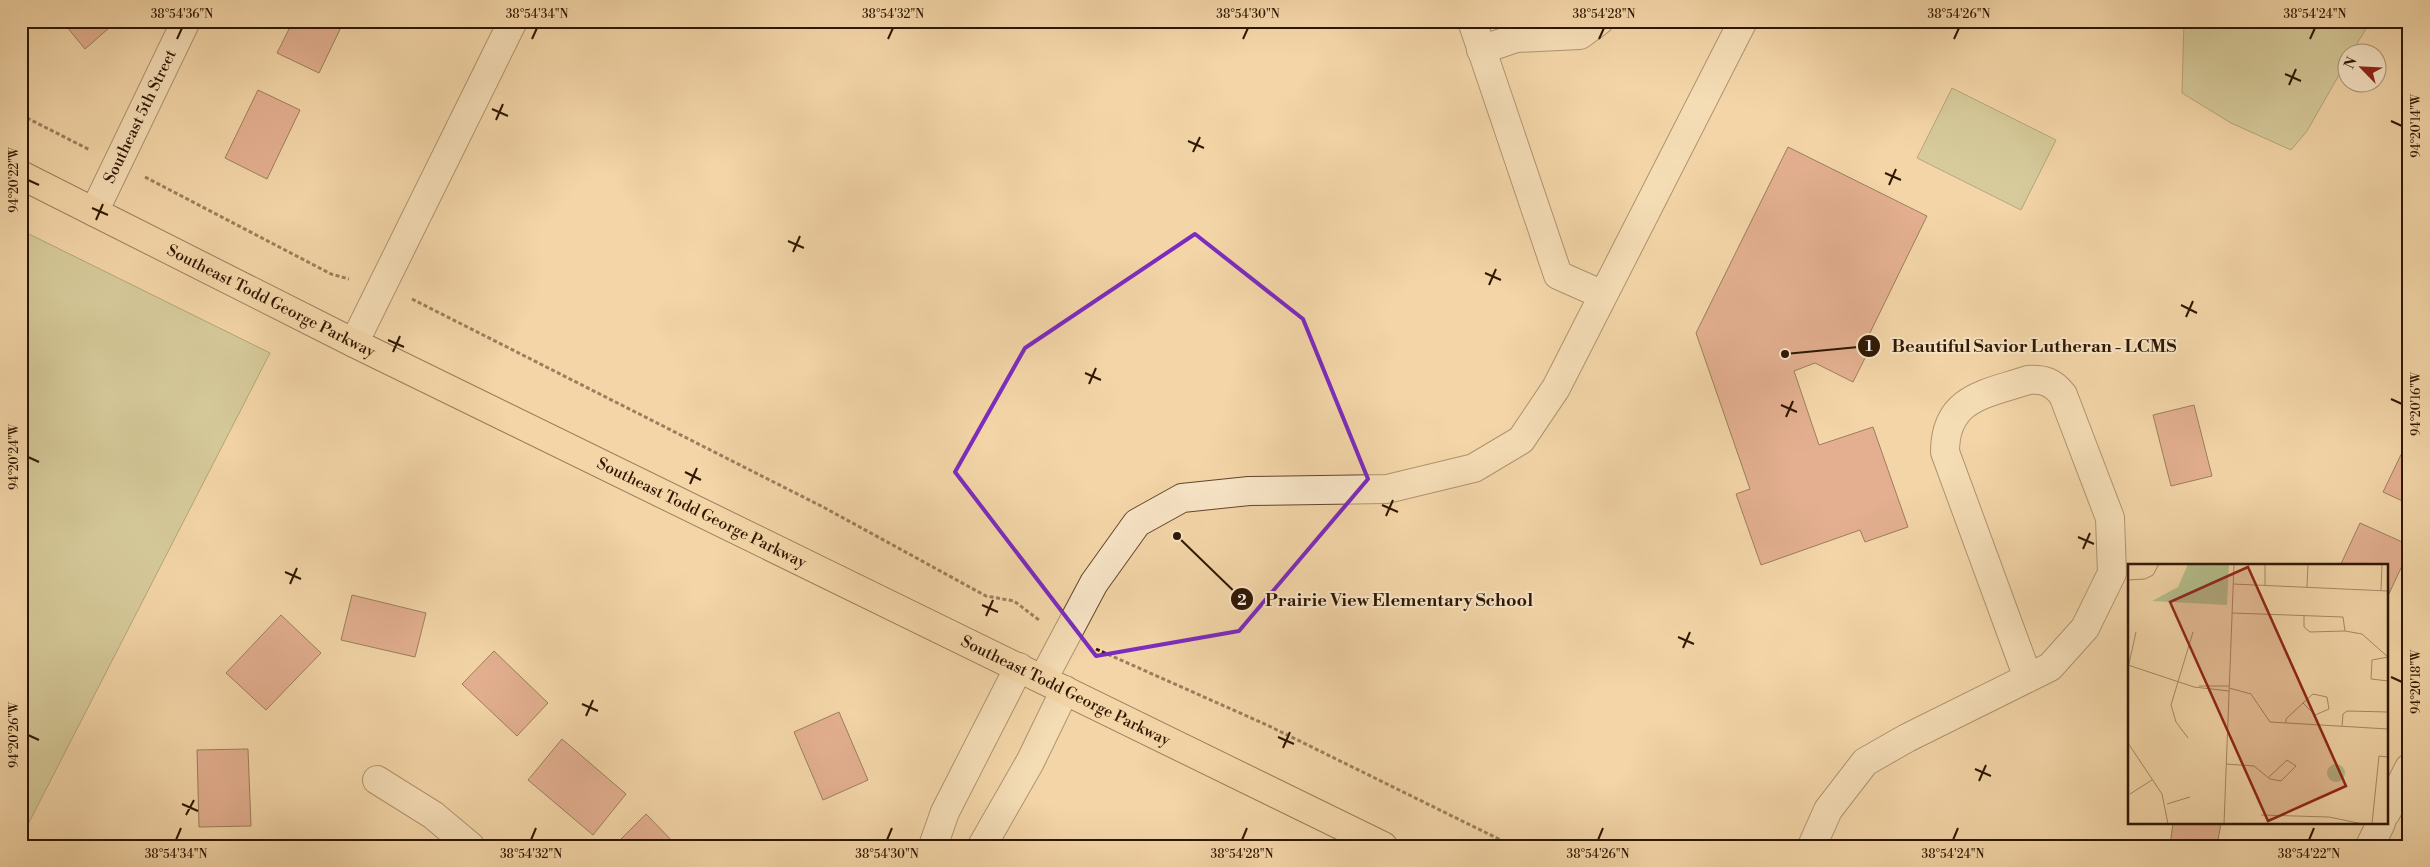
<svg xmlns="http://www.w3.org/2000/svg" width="2430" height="867" viewBox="0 0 2430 867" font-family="'Libre Bodoni',serif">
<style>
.green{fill:#b5be8c;stroke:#726a48}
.building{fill:#d08174;stroke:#2f1703}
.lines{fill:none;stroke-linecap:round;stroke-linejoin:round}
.minor-casing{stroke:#60462c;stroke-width:30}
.major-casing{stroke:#2f1703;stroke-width:30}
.path{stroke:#2f1703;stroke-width:3;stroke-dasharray:4 2.5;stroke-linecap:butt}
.minor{stroke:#f7e4c6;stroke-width:28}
.major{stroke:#f3d5a7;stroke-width:28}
.marked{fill:none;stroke:#7b2cbf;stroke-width:4;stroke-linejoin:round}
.ticks{fill:none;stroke:#2f1703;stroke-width:2}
.labels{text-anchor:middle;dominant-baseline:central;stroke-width:4;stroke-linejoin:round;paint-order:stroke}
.street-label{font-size:16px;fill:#2f1703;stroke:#f7e4c6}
.inset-road{fill:none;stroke:#a58965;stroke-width:1}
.view{fill:#8f2418;fill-opacity:0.15;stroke:#8f2418;stroke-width:2.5}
.inset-edge{fill:none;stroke:#2f1703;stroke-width:2.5}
.leader{fill:none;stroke:#2f1703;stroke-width:2}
.callout-dot{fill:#2f1703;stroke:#f7e4c6;stroke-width:2}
.mark-label{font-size:15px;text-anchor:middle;font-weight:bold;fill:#fff}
.callout-label{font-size:18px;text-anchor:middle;font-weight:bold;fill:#2f1703;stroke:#f7e4c6;stroke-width:4;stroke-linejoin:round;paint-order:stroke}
.neatline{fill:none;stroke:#2f1703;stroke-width:2}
.ticks-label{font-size:12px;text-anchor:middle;fill:#2f1703}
</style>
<rect width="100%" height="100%" fill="#f3d5a7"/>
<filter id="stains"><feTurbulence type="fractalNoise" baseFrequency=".004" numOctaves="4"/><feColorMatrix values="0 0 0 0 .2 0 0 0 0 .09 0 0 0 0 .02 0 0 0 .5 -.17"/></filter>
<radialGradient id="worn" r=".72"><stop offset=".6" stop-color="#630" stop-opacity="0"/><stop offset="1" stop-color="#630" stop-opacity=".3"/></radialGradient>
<path class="green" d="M2184,21H2370V22L2352,52H2348L2347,61L2307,131L2291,150L2231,123L2182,93Z
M1952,88L2056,140L2021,210L1917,158Z
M21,230L270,353L21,838Z"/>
<path class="building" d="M62,21H117L85,49Z
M293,21H344L319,73L277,53Z
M258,90L300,110L267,179L225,158Z
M1788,147L1927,216L1866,341L1872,344L1853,382L1815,363L1794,371L1819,445L1873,427L1908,527L1865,542L1860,530L1761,565L1736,494L1750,489L1696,333Z
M2194,405L2212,476L2171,486L2153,415Z
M2409,438V504L2383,492Z
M2360,523L2409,545V551L2386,600V566H2340Z
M352,595L426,613L415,657L341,640Z
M281,615L321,653L266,710L226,673Z
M494,651L548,703L517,736L462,684Z
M839,712L868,780L823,800L794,732Z
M562,739L626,794L593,835L528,780Z
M248,749L251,826L199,827L197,750Z
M646,814L677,846H614Z
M2173,823H2221L2217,846H2170Z"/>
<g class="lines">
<g class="minor-casing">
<g id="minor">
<path d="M1472,21L1558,275L1603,295"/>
<path d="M1481,50L1516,38L1580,35L1599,21"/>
<path id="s1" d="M94,212L186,21"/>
<path d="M354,343L513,21"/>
<path d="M1043,679L1094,583L1137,523L1182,498L1249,491L1387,489L1474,468L1521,440L1556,388L1743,21"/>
<path d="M377,780L433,815L470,846"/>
<path d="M2386,813L2409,768"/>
<path d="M933,846L945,812L1019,667"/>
<path d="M982,846L1030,762L1065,690"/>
<path d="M1812,846L1828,810L1865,762L1907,738L2050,667L2085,628L2112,573L2110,518L2063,395C2053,382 2044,379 2028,380C1986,394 1945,397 1945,452L2028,678"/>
<path d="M2370,846L2381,823"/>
</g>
</g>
<g class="major-casing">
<g id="major">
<path id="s2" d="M21,175L354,343L1383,846"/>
</g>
</g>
<path class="path" d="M21,115L90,150
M145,177L331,274L349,279
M412,299L825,508L986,596L1014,601L1039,620
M1096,649L1267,725L1513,846"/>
<use href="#minor" class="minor"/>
<use href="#major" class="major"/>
</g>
<path d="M0 0H2430V867H0ZM1195,234L1303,319L1368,479L1239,631L1096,656L955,472L1025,348Z" fill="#f3d5a7" fill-opacity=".55" fill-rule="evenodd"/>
<path class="marked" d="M1195,234L1303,319L1368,479L1239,631L1096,656L955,472L1025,348Z"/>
<path class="ticks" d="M177,39L182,28M532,39L537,28M888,39L893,28M1243,39L1248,28M1599,39L1604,28M1954,39L1959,28M2310,39L2315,28M2285,74L2301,81M2289,85L2296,69M492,109L508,116M496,120L503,104M2391,121L2402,126M1188,141L1204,148M1193,152L1200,137M1885,173L1901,180M28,180L39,185M1889,185L1896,169M92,208L108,215M96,220L103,204M788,241L804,248M793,252L800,236M1485,273L1501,280M1489,285L1496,269M2181,305L2197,313M2186,317L2193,301M388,340L404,347M393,352L400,336M1085,373L1101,380M1089,384L1096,368M2391,399L2402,404M1781,405L1797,412M1786,417L1793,401M28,457L39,462M685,472L701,480M690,484L697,468M1382,505L1398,512M1386,516L1393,500M2078,537L2094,544M2083,549L2090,533M285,572L301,579M290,584L297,568M982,605L998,612M986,616L993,600M1678,637L1694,644M1683,648L1690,632M2391,677L2402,682M582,704L598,711M586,716L593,700M28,735L39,740M1278,737L1294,744M1283,748L1290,732M1975,769L1991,776M1979,781L1986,765M182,804L198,811M186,815L194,800M176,840L181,828M531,840L536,828M887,840L892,828M1242,840L1247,828M1598,840L1603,828M1953,840L1958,828M2309,840L2314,828"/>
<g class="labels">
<g class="street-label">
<text stroke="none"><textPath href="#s1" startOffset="106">Southeast 5th Street</textPath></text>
<text stroke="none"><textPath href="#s2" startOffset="280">Southeast Todd George Parkway</textPath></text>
<text stroke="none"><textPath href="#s2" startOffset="760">Southeast Todd George Parkway</textPath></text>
<text stroke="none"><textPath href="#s2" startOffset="1165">Southeast Todd George Parkway</textPath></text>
</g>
</g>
<g transform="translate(2128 564)">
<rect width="260" height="260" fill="#f3d5a7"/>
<path d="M60,0H101L99,41L24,37L50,23ZM199 209a9 9 0 1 1 18 0a9 9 0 1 1-18 0Z" fill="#b5be8c"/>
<path class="inset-road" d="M0,16L17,15L25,11L31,0M105,20L260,27M137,21V0M179,23L180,0M253,26L254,0M104,49L215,53L217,67L182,68L176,63V52M217,67L234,70L260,93M260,93L244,96L243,115L260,117M0,101L66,123L101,127M0,104L8,68M71,122H101M101,124L123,130L142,158L260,165M158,159V155L175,139L185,130L199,133L201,145L187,151L175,139M214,162L215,150L219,147L260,148M60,174L48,158L43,141L65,68M0,179L34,230L40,260M98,200L126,202L142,215L153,217L168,202L159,196L141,213M2,230L24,216M39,240L62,233M133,251L201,253L235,260M96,260L106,0M244,260L251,192L260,193"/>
<path class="view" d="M120,3L218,222L140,257L42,38Z"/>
<rect width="260" height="260" class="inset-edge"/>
</g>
<path class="leader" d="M1785 354L1869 346M1177 536L1242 599"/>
<g class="callout-dot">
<circle cx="1785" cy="354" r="5"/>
<circle cx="1177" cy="536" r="5"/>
<circle cx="1869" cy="346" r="12"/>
<circle cx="1242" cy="599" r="12"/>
</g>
<g class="mark-label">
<text x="1869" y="351">1</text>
<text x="1242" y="605">2</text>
</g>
<g class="callout-label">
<text x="2034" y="352">Beautiful Savior Lutheran - LCMS</text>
<text x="1399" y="606">Prairie View Elementary School</text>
</g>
<rect width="2430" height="867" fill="none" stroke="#f3d5a7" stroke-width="55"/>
<g transform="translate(2362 68) rotate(294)"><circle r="24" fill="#f7e4c6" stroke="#a79278"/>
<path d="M0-4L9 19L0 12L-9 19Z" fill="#8f2418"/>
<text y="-8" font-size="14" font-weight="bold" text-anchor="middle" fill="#2f1703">N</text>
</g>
<rect x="28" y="28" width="2374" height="812" class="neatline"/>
<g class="ticks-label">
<text x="182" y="18">38°54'36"N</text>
<text x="537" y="18">38°54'34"N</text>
<text x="893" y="18">38°54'32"N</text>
<text x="1248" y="18">38°54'30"N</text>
<text x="1604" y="18">38°54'28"N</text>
<text x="1959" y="18">38°54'26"N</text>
<text x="2315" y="18">38°54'24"N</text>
<text transform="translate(2416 126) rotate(-90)" y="4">94°20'14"W</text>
<text transform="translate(14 180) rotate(-90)" y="4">94°20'22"W</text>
<text transform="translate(2416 404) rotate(-90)" y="4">94°20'16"W</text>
<text transform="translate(14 457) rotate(-90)" y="4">94°20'24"W</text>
<text transform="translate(2416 682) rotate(-90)" y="4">94°20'18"W</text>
<text transform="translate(14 735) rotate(-90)" y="4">94°20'26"W</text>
<text x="176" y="858">38°54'34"N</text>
<text x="531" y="858">38°54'32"N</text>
<text x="887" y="858">38°54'30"N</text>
<text x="1242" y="858">38°54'28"N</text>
<text x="1598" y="858">38°54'26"N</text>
<text x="1953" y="858">38°54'24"N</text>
<text x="2309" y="858">38°54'22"N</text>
</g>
<rect width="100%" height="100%" filter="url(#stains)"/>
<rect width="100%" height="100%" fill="url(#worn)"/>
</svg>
